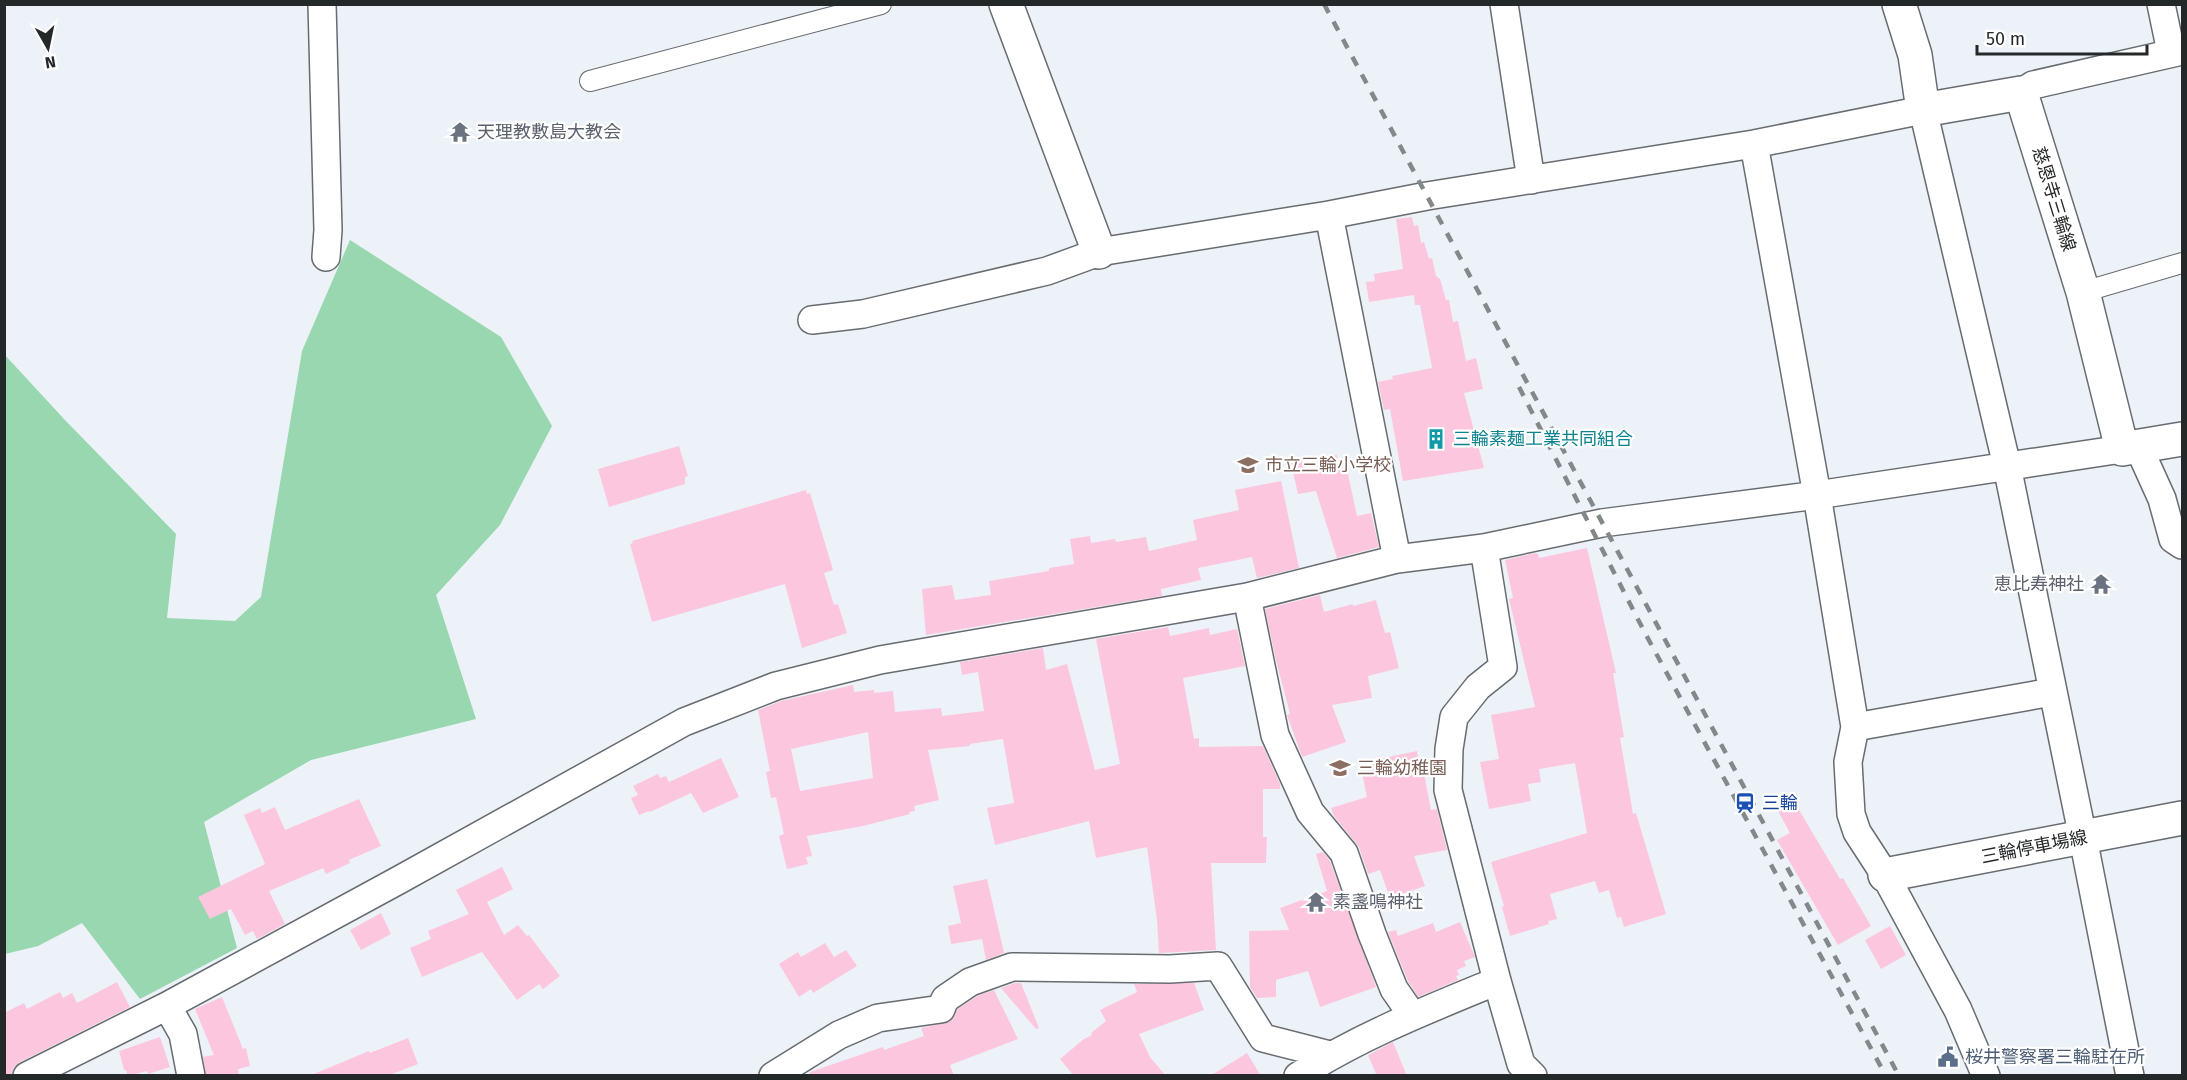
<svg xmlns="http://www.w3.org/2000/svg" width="2187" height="1080" viewBox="0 0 2187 1080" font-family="'Fira Sans','Noto Sans JP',sans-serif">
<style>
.green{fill:#98d7b0}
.building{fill:#fdc6df;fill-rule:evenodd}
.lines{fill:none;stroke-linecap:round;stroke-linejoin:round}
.pedestrian-casing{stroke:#666c70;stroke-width:22}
.minor-casing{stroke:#666c70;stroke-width:30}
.tertiary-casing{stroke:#666c70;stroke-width:36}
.secondary-casing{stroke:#666c70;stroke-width:36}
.pedestrian{stroke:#fff;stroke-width:20}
.minor{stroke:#fff;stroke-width:27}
.tertiary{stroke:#fff;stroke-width:33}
.secondary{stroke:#fff;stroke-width:33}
.rail{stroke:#83888a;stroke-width:4.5;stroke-dasharray:10 10;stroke-linecap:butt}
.labels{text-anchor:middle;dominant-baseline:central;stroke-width:4.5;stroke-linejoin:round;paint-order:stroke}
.worship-label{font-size:18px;fill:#5b616d;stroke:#fff;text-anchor:start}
.street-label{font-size:18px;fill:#252829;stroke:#fff}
.culture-label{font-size:18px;fill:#0d838f;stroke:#fff;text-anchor:start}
.education-label{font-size:18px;fill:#785e54;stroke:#fff;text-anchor:start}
.transit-label{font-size:18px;fill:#164399;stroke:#fff;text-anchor:start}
.service-label{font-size:18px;fill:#4e5e75;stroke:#fff;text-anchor:start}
</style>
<rect width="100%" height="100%" fill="#ecf2f7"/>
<path class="green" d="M350,240L501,337L552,426L500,525L436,595L476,719L311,760L204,822L237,948L140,999L82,923L38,946L5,954L4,354L64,419L176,534L167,618L235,621L261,597L302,351Z"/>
<path class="building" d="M1412,217L1414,226L1418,225L1421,243L1424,242L1429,259L1432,258L1436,276L1440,279L1446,300H1449L1453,322L1458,321L1466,361L1476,358L1483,389L1464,393L1484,468L1403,481L1390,409L1384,410L1378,382L1393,379L1392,376L1432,368L1420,305H1415L1414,295L1369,302L1366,282L1375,281L1374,274L1403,269L1396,219Z
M679,446L688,476L685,477V484L609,507L598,469Z
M1337,455L1338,462L1345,460L1357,516L1371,513L1379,547L1337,558L1316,491L1298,494L1291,463Z
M1281,481L1299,568L1257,578L1252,557L1198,568L1201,580L1161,589L1162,596L926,635L922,589L952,585L955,600L991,595L989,581L1049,571V568L1074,564L1070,539L1090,536L1091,543L1115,539L1116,542L1146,537L1149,551L1197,540L1193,520L1239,510L1235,490Z
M806,490L807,494L810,493L833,570L824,573L834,605L838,604L847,633L802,648L785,584L652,622L630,544L633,543L632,541Z
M1587,548L1616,673H1613L1624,737L1620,738L1633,814L1636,813L1666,914L1624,927L1621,917L1617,918L1609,890L1599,893L1595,881L1550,894L1557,919L1548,921L1549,924L1510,936L1502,907L1504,906L1491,862L1587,833L1575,763L1539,769L1541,782L1528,784L1531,801L1489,809L1480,762L1499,759L1491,715L1535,707L1509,599L1513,598L1505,560L1534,553L1538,554L1539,558Z
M1320,595L1324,612L1353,604V606L1376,600L1385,633L1390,632L1399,668L1368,676L1372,698L1332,705L1346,742L1302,757L1287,715L1290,714L1276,660L1265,609Z
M1168,627L1170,636L1209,628L1210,635L1237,629L1245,666L1183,678L1194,739L1199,738V747L1263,746L1280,784V789H1263V837H1267L1266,863H1211L1216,950L1159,953L1157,920L1147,847L1096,858L1089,821L995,845L987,808L1014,803L1003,739L970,744V746L928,750L939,800L914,806L915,811L909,812L910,814L863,826L807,836L812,856L806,857L808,864L787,869L779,836L784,834L776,797L771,798L766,772L770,771L758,710L781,701L853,685L854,692L874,690V693L893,691L895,712L941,708L942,716L984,711L978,672L962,675L960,662L1043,648L1046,670L1067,664L1095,770L1120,764L1096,639ZM868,732L873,778L800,791L791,749Z
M1417,751L1422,774H1424L1431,810L1437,809L1447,850L1414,856L1425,886L1390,898L1380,870L1368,874L1359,847L1334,816L1331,808L1367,797L1360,763Z
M721,758L739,797L703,813L691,793L650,812L649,811L639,815L631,798L638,795L633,786L658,774L660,778L666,776L669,782Z
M359,799L381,846L349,860L350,863L326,874L323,868L269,891L285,924L257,939L253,931L245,935L231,909L210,919L198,897L265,864L244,815L260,808L262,813L275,807L285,830Z
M1795,803L1840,879L1843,878L1871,926L1838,945L1777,840L1790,833L1778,811Z
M1323,852L1330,861L1376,987L1320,1007L1308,971L1276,980V997L1257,998L1250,987L1249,931L1289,930L1280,908L1327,891L1316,854Z
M502,867L513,889L487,902L504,935L518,925L527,936L529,935L560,976L543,989L539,984L517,1000L482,952L422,977L410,948L431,939L428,931L469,914L456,890Z
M987,879L1004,953L986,960L982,939L951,944L948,926L961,923L953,886Z
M381,913L391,934L361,950L350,930Z
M1460,922L1475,957L1464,961L1466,966L1457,970L1459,975L1456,976L1458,980L1418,997L1408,981L1388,932L1396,930L1398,936L1433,923L1436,932Z
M1890,926L1906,955L1881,969L1865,940Z
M825,943L834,957L846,950L857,966L813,993L811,989L799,997L779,964L798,952L801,957Z
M117,982L130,1007L20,1062L14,1067L11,1075L4,1076V1013L24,1003L27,1009L60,992L63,998L72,993L77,1003Z
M1015,983H1021L1039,1028L1036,1029L1001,988Z
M1194,983L1204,1010L1139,1034L1150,1057L1166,1076H1074L1060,1059L1084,1039L1092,1035L1091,1033L1106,1021L1100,1010L1137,992L1134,984Z
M994,990L1018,1039L950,1065L954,1076H809L810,1072L883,1047L884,1050L924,1036L921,1028L950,1022L958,1009L977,996Z
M222,997L243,1049L246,1048L250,1066L238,1069L239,1076H206L203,1057L214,1055L195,1009Z
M160,1037L170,1067L148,1074L147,1071L128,1076L126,1070H124L119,1051Z
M408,1038L418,1064L387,1076H309L369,1051L370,1053Z
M1393,1042L1407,1076H1377L1368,1055Z
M1247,1053L1261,1076H1210Z"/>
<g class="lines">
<g class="pedestrian-casing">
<path id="pedestrian" d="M590,81L881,4
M2083,292L2182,263"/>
</g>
<g class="minor-casing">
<path id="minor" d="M322,4L328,230L326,257
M1504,4L1531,180
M2161,4L2171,52
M2021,93L2033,85L2182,51
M1754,144L1817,495L1855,727L1848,762L1851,814L1857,832L1885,875L1958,1010L1986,1076
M1329,215L1397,559
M812,320L863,314L1047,271L1099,252L1329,215L1427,196L1754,144L1923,110L2007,466L2083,838L2130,1076
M2138,446L2162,499L2173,539L2182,545
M1484,548L1503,667L1478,687L1454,717L1449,749L1448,790L1497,981L1521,1064L1533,1076
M1247,597L1275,735L1310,812L1344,853L1372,934L1394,989L1412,1015
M1855,727L2052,692
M167,1006L183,1034L191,1076
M27,1076L167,1006L399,880L684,722L776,686L880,660L1247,597L1397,559L1484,548L1602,523L1817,495L2122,449
M773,1076L839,1035L878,1018L941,1009L945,999L970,982L1012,967L1170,969L1218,966L1263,1038L1330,1055
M1298,1076C1360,1036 1429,1009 1497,981"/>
</g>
<g class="tertiary-casing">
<path id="tertiary" d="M1006,4L1099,252"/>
</g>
<g class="secondary-casing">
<path id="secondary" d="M1899,4L1915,55L1923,110L2021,93L2083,292L2122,449L2182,439
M1885,875L2182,818"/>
</g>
<use href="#pedestrian" class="pedestrian"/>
<use href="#minor" class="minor"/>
<use href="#tertiary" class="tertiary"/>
<use href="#secondary" class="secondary"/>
<path class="rail" d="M1324,4L1899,1076
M1519,387L1645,633L1886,1076"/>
</g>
<defs>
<g id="temple-bare" transform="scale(1.62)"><path d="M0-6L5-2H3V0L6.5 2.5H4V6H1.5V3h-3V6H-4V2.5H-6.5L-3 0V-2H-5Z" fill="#6b7280" stroke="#fff" stroke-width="2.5" paint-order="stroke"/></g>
<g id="building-bare" transform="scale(1.62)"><path d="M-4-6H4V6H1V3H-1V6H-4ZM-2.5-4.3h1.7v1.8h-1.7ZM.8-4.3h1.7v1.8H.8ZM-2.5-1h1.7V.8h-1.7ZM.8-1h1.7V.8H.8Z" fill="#0f9aa8" stroke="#fff" stroke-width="2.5" paint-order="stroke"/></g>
<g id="school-bare" transform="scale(1.62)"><path d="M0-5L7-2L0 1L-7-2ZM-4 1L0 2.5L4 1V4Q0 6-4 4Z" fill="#8d6e63" stroke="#fff" stroke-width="2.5" paint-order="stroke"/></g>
<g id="station-bare" transform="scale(1.62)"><path d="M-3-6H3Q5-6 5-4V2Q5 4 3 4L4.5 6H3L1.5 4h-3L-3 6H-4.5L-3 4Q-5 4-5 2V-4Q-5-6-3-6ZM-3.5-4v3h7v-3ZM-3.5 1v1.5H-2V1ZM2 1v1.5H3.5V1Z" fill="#1a4fb4" stroke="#fff" stroke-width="2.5" paint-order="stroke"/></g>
<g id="civic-bare" transform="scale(1.62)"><path d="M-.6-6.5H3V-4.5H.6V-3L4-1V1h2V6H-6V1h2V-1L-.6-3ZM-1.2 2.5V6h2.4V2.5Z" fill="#5c6f8a" stroke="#fff" stroke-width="2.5" paint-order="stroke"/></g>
</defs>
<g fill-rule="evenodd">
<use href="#temple-bare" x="460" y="132"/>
<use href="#building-bare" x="1436" y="439"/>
<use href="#school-bare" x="1248" y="465"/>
<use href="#temple-bare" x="2101" y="584"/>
<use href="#school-bare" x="1340" y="768"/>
<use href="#station-bare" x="1745" y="803"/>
<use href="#temple-bare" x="1316" y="902"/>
<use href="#civic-bare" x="1948" y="1057"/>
</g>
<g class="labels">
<g class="worship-label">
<text x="477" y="132">天理教敷島大教会</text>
<text x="2084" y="584" text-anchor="end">恵比寿神社</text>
<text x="1333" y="902">素盞鳴神社</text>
</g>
<g class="street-label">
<text transform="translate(2054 199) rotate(73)">慈恩寺三輪線</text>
<text transform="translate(2034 847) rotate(-11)">三輪停車場線</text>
</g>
<g class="culture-label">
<text x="1453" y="439">三輪素麺工業共同組合</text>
</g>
<g class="education-label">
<text x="1265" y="465">市立三輪小学校</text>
<text x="1357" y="768">三輪幼稚園</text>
</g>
<g class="transit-label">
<text x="1762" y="803">三輪</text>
</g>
<g class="service-label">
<text x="1965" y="1057">桜井警察署三輪駐在所</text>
</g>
</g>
<rect width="2187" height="1080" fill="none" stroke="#252829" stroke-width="12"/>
<g transform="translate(48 48) rotate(171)" stroke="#ffffff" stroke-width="4.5" paint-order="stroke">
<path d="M0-4.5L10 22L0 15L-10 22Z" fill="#252829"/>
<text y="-9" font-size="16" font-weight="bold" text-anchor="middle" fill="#252829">N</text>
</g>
<path d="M1977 45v9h170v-9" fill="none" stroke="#252829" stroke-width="3"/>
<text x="1986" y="45" font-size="18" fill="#252829" stroke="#ffffff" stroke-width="4.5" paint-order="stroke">50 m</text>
</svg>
